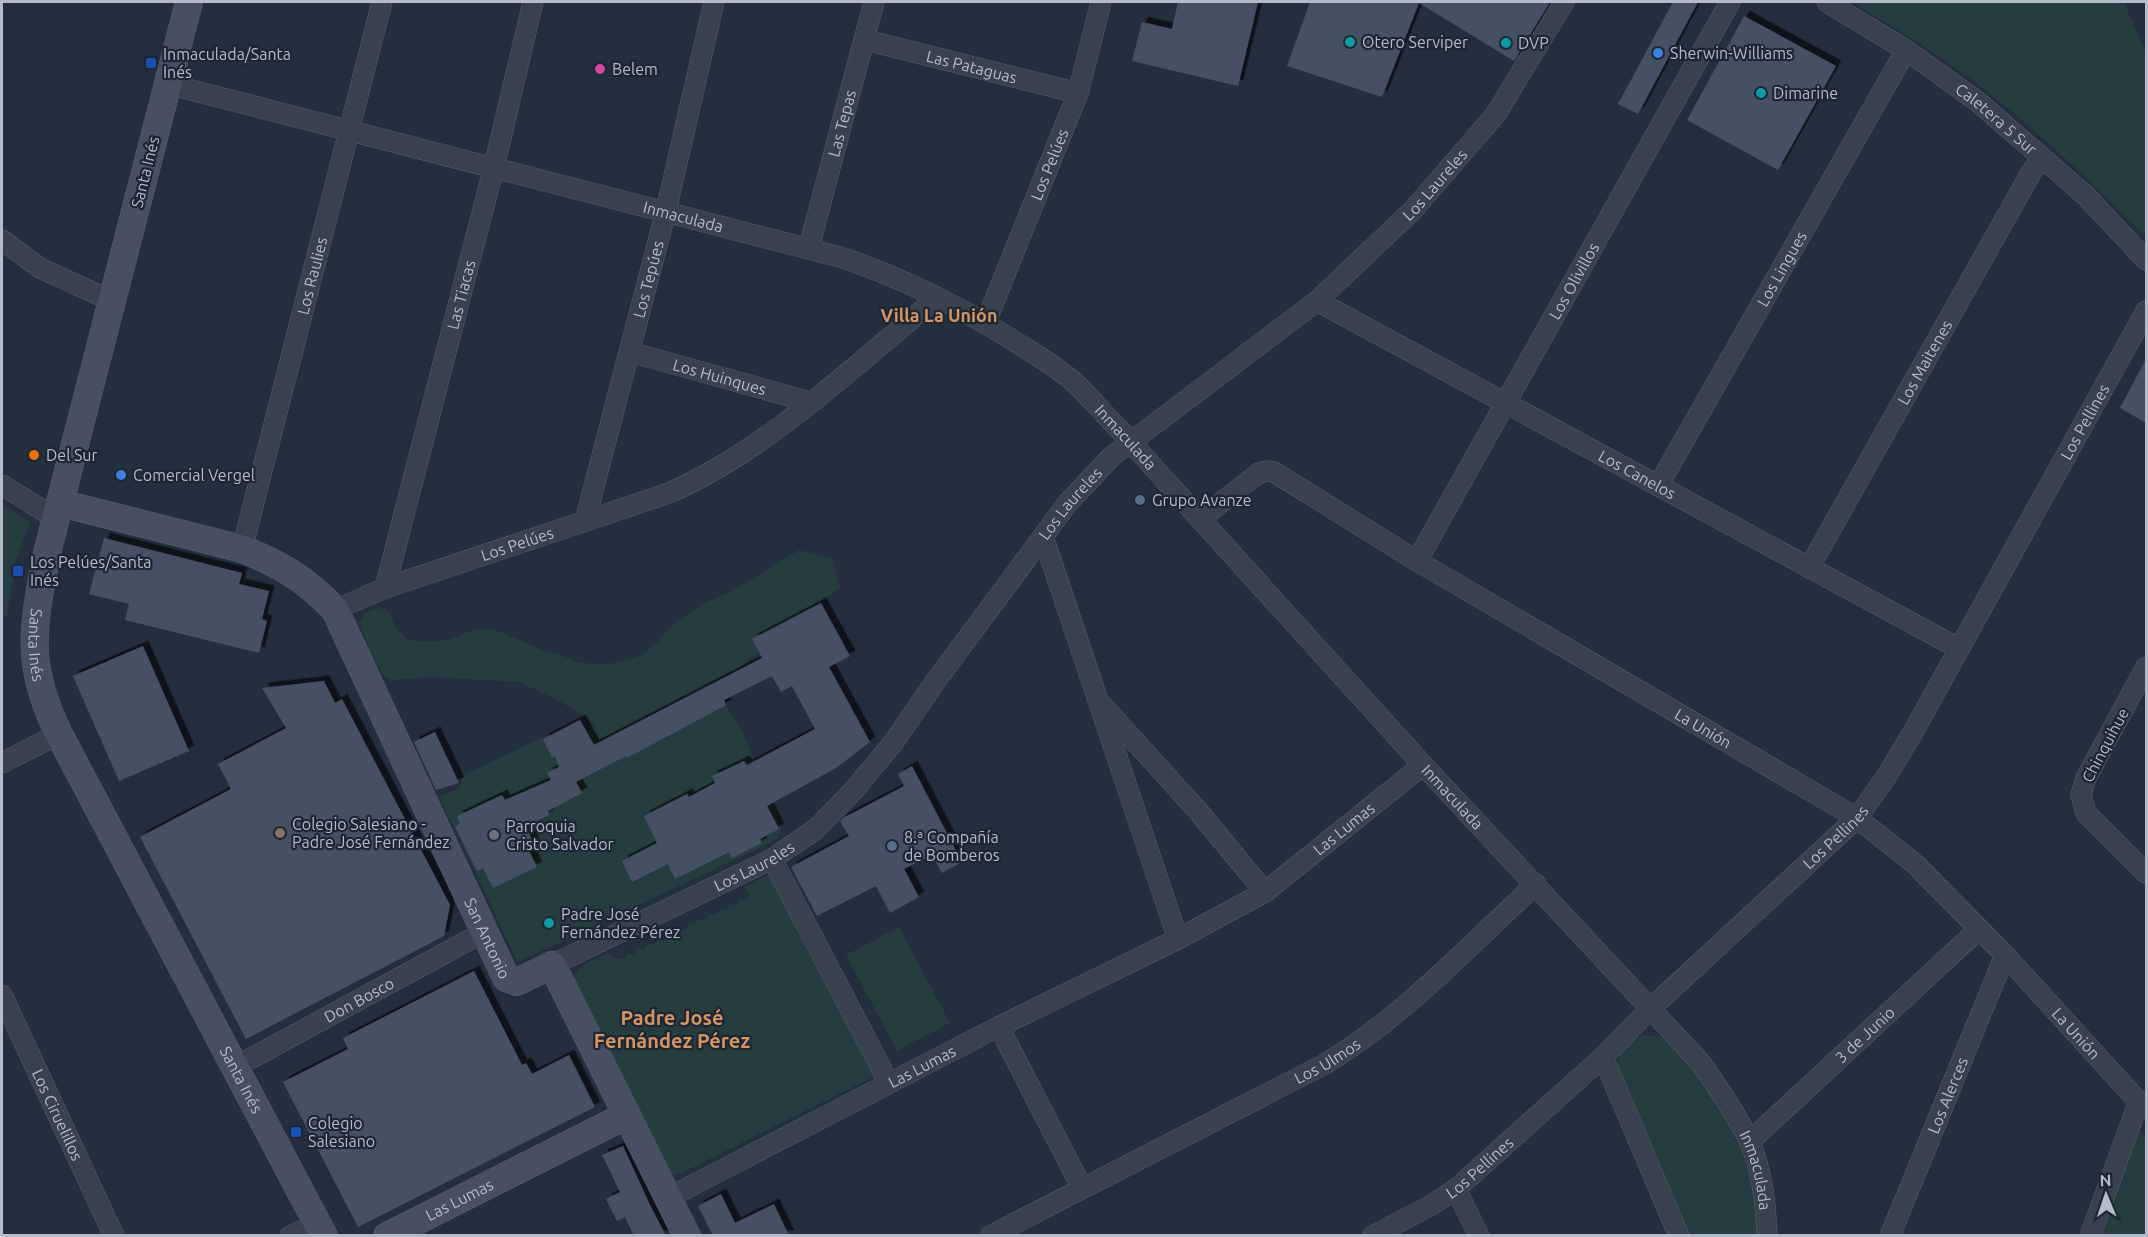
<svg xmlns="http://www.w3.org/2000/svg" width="2148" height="1237" viewBox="0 0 2148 1237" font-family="Ubuntu,sans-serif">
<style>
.green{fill:#263c3f}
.building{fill:#455162;filter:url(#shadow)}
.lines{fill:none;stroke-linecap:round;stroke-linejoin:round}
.street-casing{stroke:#565f6c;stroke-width:21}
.secondary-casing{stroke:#565f6c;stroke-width:28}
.street{stroke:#38414e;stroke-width:20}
.secondary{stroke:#465061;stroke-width:27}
.culture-dot{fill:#0f9aa8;stroke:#1d2633;stroke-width:2}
.shop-dot{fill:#3f7fe0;stroke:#1d2633;stroke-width:2}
.transit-dot{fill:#1a4fb4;stroke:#1d2633;stroke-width:2}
.hotel-dot{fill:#d1479c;stroke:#1d2633;stroke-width:2}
.food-dot{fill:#e8710a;stroke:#1d2633;stroke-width:2}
.service-dot{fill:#5c6f8a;stroke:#1d2633;stroke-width:2}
.education-dot{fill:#8d6e63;stroke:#1d2633;stroke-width:2}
.worship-dot{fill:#6b7280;stroke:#1d2633;stroke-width:2}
.labels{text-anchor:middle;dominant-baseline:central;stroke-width:4.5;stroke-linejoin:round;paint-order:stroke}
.poi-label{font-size:16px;fill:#b4bcc9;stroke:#1d2633;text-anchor:start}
.street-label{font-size:16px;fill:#b4bcc9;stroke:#1d2633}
.neighbourhood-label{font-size:18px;font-weight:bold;fill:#d59563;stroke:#1d2633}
.quarter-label{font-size:20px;font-weight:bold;fill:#d59563;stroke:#1d2633}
</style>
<defs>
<filter id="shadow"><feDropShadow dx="5.5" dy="-5.5" stdDeviation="0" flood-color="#0009"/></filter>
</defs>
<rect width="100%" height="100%" fill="#242f3e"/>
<path class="green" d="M1852,2H2124L2146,53V238C2090,180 2029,122 1963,73C1928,47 1889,25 1852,2Z
M2,504L30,522L16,561L7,616L2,615Z
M799,550L832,558L840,588L813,605L792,628L769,644L739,668L712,682L742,731L782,828L776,840L518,962L439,797L460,788L462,776L539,739L597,727L586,717L554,698L519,682L432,677L392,680L384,676L371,655L360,622C365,611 371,610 383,608L390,612L395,627L408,640L433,642L451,639L472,630L493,629L543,650L559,654L579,663L609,664L640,656L655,645L674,623L701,605L732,591Z
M774,872L877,1075L680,1174L671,1175L574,981C578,964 593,960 608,953L611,957L624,959L627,954H634L637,949L643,950L647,944L654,945L658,939L664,940L668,934L674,935L678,929L685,930L689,924L695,925L698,919L705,920L709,914L716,915L721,909L726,910L729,904L737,905L740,900L744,901L749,895L744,887Z
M899,927L950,1023L897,1051L846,955Z
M1644,1035L1661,1037L1682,1058L1704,1083L1723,1114L1742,1152L1753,1186L1760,1235H1689L1618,1069C1616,1049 1627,1043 1644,1035Z
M2139,1130L2146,1135V1235L2098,1236L2136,1131Z"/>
<path class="building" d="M1178,2H1258L1238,86L1132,61L1142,22L1172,29Z
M1310,2H1550L1514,61L1419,3L1382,97L1287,66Z
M1673,2H1698L1638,114L1618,104Z
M1744,16L1836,66L1778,170L1687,120Z
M2146,359V423L2120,408Z
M104,538L242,573L239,584L269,591L262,619L267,621L259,653L125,620L129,604L89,594Z
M821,603L850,656L829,667L870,742L836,768L767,806L779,829L760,839L762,843L732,858L729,852L675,879L668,864L632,882L622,861L657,843L644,816L687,794L689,797L715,783L712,776L744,761L747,765L815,729L792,686L781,692L772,676L724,700L726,705L627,758L626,756L576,782L582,793L548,811L549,815L525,826L534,844L527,847L537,867L493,888L483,868L477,871L455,826L460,824L457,816L502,795L505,800L551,780L547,773L559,767L555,756L552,757L543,739L580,720L594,745L762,658L752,639Z
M143,646L189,751L119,781L73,676Z
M324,681L335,703L342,699L450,905L444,936L246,1039L140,837L231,789L218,764L286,728L262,688Z
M435,732L459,783L436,790L414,742Z
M912,766L962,862L942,873L932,855L904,869L919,897L890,913L876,886L817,916L791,867L849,836L840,821L845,817L904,786L898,774Z
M474,971L522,1065L526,1063L532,1074L569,1055L595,1107L358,1227L283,1082L348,1049L343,1038Z
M623,1146L650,1205L666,1236H634L625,1217L617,1221L606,1199L620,1192L602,1155Z
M721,1194L735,1223L774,1204L789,1236H709L712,1234L698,1206Z"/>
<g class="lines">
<g class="street-casing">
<g id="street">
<path id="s1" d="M1827,2L1906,50L1977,101L2086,196L2146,260"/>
<path id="s2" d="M865,40L1078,93"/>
<path id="s3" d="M168,84L840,257C904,278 966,310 1022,346C1040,357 1059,369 1075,383C1089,396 1102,412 1116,426L1423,765L1700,1062C1718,1087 1736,1113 1749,1141C1762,1169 1766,1204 1767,1236"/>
<path d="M2,240L40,268L112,301"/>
<path id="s4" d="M809,247L874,2"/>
<path id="s5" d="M1317,301L1958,648"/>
<path id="s6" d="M985,324L1078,93L1101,2"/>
<path id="s7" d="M630,352L810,402"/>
<path d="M2,485L55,518"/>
<path id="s8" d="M1658,486L1906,50"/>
<path id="s9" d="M1200,519L1259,473L1267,471L1274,472L1417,561L1857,818L1915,864L2005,955L2146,1110"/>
<path id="s10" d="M585,521L666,211L714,2"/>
<path d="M1043,536L1178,939"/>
<path id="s11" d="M242,549L382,2"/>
<path id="s12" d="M1417,561L1730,2"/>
<path id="s13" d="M1809,568L2032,171L2042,157"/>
<path id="s14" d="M385,588L494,167L533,2"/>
<path id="s15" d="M335,610L385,588L669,493C767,450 854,366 937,298"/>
<path d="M2146,667L2086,778L2081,795L2086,813L2146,873"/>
<path d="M1102,705L1198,811L1265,892"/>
<path d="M2,763L59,734"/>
<path d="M772,859L889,1083"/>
<path id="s16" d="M552,965L772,859L816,829L854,790L893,743L935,682L1067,504L1111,457L1317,301L1413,210L1496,114L1564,2"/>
<path id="s17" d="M2,995L114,1236"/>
<path d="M999,1027L1082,1188"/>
<path d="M1603,1057L1679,1236"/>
<path id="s18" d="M235,1067L484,932"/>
<path id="s19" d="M1749,1142L1979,929"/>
<path d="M1456,1189L1479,1236"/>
<path id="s20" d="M668,1198L994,1029L1178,939L1265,892L1423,765"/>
<path d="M290,1236L318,1224"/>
<path id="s21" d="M990,1236L1325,1064C1404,1016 1468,947 1536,884"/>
<path id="s22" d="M1372,1236L1430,1206L1456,1189L1603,1057L1650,1009L1857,818L1886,777L1912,734L2146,311"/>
<path id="s23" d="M1890,1236L2005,955"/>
<path d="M2090,1236L2139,1101"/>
</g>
</g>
<g class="secondary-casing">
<g id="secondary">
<path id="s24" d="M189,2L47,553C33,627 24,663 59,734L324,1236"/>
<path id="s25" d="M60,503L242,549C280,564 307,580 335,610L506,978L517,982L552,965L687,1236"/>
<path id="s26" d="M387,1236L627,1115"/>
</g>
</g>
<use href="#street" class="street"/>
<use href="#secondary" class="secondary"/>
</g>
<g class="culture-dot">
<circle cx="1350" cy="42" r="6"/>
<circle cx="1506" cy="43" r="6"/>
<circle cx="1761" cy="93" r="6"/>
<circle cx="549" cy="923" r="6"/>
</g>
<g class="shop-dot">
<circle cx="1658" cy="53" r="6"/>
<circle cx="121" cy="475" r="6"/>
</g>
<g class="transit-dot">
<rect x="145" y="57" width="12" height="12" rx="3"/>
<rect x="12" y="565" width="12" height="12" rx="3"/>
<rect x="290" y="1126" width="12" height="12" rx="3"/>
</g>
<circle class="hotel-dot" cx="600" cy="69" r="6"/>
<circle class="food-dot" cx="34" cy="455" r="6"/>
<g class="service-dot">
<circle cx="1140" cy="500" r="6"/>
<circle cx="892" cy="846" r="6"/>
</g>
<circle class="education-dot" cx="280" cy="833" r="6"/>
<circle class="worship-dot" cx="494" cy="835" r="6"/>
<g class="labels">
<g class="poi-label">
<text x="1362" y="42">Otero Serviper</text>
<text x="1518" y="43">DVP</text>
<text x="1670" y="53">Sherwin-Williams</text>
<text x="163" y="54">Inmaculada/Santa<tspan x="163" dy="18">Inés</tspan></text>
<text x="612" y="69">Belem</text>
<text x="1773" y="93">Dimarine</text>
<text x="46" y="455">Del Sur</text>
<text x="133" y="475">Comercial Vergel</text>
<text x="1152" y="500">Grupo Avanze</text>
<text x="30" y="562">Los Pelúes/Santa<tspan x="30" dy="18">Inés</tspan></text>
<text x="292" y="824">Colegio Salesiano -<tspan x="292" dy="18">Padre José Fernández</tspan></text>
<text x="506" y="826">Parroquia<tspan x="506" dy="18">Cristo Salvador</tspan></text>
<text x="904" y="837">8.ª Compañía<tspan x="904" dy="18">de Bomberos</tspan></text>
<text x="561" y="914">Padre José<tspan x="561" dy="18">Fernández Pérez</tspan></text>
<text x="308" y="1123">Colegio<tspan x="308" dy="18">Salesiano</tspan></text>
</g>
<g class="street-label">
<text stroke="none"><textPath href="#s2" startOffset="110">Las Pataguas</textPath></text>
<text stroke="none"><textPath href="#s1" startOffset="206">Caletera 5 Sur</textPath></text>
<text stroke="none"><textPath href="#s4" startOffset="128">Las Tepas</textPath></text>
<text stroke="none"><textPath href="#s6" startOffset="172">Los Pelúes</textPath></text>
<text transform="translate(145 172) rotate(-76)">Santa Inés</text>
<text stroke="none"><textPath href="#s16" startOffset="1197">Los Laureles</textPath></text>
<text stroke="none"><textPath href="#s3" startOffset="532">Inmaculada</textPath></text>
<text stroke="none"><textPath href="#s8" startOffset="250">Los Lingues</textPath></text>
<text stroke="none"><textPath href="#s11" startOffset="282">Los Raulies</textPath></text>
<text stroke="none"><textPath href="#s10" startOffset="250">Los Tepúes</textPath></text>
<text stroke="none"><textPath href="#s12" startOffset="321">Los Olivillos</textPath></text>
<text stroke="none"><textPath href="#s14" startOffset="303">Las Tiacas</textPath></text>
<text stroke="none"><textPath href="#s13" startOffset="236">Los Maitenes</textPath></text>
<text stroke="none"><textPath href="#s7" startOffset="93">Los Huinques</textPath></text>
<text stroke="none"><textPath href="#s22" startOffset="1100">Los Pellines</textPath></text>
<text stroke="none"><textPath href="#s3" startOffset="1036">Inmaculada</textPath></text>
<text stroke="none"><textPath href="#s5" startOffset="364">Los Canelos</textPath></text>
<text stroke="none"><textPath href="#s16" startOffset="711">Los Laureles</textPath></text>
<text stroke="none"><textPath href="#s15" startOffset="194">Los Pelúes</textPath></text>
<text stroke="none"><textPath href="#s24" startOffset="662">Santa Inés</textPath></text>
<text stroke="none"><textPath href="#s9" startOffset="590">La Unión</textPath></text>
<text transform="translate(2105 745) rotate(-62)">Chinquihue</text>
<text stroke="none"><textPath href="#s3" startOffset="1522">Inmaculada</textPath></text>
<text stroke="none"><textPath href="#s20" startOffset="772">Las Lumas</textPath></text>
<text stroke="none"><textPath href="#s22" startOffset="614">Los Pellines</textPath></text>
<text stroke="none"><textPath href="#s16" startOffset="225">Los Laureles</textPath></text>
<text stroke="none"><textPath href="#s25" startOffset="662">San Antonio</textPath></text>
<text stroke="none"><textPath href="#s18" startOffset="141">Don Bosco</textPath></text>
<text stroke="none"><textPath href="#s9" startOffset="1076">La Unión</textPath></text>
<text stroke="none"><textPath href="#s19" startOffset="158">3 de Junio</textPath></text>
<text stroke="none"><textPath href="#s21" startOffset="380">Los Ulmos</textPath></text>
<text stroke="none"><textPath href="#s20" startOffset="286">Las Lumas</textPath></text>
<text stroke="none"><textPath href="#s24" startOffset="1146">Santa Inés</textPath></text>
<text stroke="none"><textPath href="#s23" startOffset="152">Los Alerces</textPath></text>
<text stroke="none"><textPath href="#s17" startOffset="132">Los Ciruelillos</textPath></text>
<text stroke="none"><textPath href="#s22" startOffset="128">Los Pellines</textPath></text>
<text stroke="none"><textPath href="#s3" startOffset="2008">Inmaculada</textPath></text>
<text stroke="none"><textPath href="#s26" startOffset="81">Las Lumas</textPath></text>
</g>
<g class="neighbourhood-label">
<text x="939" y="315">Villa La Unión</text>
</g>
<g class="quarter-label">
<text x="672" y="1017">Padre José<tspan x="672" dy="23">Fernández Pérez</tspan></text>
</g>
</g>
<rect width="2148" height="1237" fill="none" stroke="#b4bcc9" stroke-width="6"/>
<g transform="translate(2106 1195) rotate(358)" stroke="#1d2633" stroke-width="4.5" paint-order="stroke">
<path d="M0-4.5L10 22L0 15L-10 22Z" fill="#b4bcc9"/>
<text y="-9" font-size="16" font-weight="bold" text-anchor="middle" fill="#b4bcc9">N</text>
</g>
</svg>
